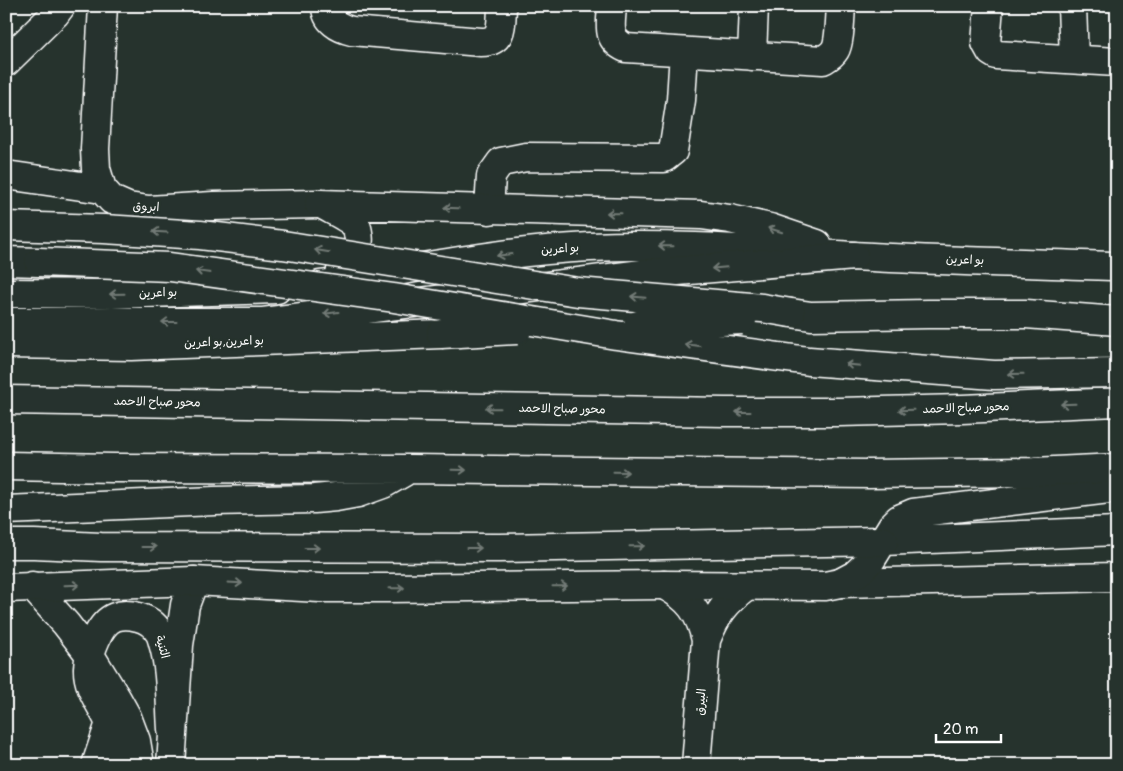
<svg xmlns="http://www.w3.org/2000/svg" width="1123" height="771" viewBox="0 0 1123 771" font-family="Pangolin,'Playpen Sans Arabic',sans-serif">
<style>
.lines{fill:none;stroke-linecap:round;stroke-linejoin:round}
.minor-casing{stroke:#fff;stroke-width:31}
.major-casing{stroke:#fff;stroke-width:31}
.highway-casing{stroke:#fff;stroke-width:31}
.minor{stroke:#26332d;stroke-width:28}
.major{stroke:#26332d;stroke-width:28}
.highway{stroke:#26332d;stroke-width:28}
.highway-bridge-casing{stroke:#fff;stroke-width:31;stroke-linecap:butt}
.highway-bridge{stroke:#26332d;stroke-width:28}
.oneway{stroke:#727a76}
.labels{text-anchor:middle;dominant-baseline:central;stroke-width:5;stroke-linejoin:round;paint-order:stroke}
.street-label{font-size:12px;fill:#fff;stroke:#26332d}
</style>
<rect width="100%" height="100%" fill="#26332d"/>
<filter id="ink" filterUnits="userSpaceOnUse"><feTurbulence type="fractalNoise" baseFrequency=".02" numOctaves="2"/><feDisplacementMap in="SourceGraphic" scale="10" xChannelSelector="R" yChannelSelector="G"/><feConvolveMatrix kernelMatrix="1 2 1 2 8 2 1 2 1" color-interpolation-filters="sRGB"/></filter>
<g filter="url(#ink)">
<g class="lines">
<g class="minor-casing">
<path id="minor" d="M103,6L95,149L96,169L102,189L112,200L128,207L149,210L213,206L319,204
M326,6C326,21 339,28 352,31L481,42C504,42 501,24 502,6
M612,6C611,25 606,39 626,48L823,60C828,57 832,55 835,50C840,42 840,17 841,6
M989,6L986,43L991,52L996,55L1117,62
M1072,6L1074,59
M752,56L754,6
M6,62L55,14L61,6
M6,175L102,189
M489,210L491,176L501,162L526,157L664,158L673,151L681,100L684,52
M840,583L1117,577
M664,585C689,598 700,613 706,640L696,765
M32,586L66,624L90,655L117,699L127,717L136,741L140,765
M706,640C716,615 725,603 746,586
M96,765L110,723
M119,765C118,751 115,737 110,724C103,706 87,689 88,668C89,652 99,623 115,617C123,614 131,615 138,617C146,619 154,624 159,632C161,635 162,639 163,643C171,669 170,701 172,729
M171,765L179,645L185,605L194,581"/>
</g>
<g class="major-casing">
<path id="major" d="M319,204L701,215L730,219L770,228L817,244
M323,205C331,210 350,218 356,226C357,227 358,232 358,233C362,249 350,263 340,274
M320,285C344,283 367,277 391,272C457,261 523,250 590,247C677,243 765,251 852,256C940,261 1028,263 1117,266
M6,293L112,294L277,289
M884,541L1117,531
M6,588L194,581L320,588H388L664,585L825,586L840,583L855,575L871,560L892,526L899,519L913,513L1117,488"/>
</g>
<g class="highway-casing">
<path id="highway" d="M6,261L39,262
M791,313L811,316L928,314H1026L1117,321
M6,322H263L642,274L854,256
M6,344L131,346L441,334
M6,400L725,412H839L962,409L1117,402
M6,466L114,468L410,469L868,474L1034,472L1117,468
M6,510L214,501L314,499L336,497L358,493L383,484L404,472
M6,544H34L101,547L499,548L884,541"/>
</g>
<use href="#minor" class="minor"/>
<use href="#major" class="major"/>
<use href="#highway" class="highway"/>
<g class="highway-bridge-casing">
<path id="highway-bridge" d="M6,226L104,229L200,235L283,245L578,292L762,308L791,313
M39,262L170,267L394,298L616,335L809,361L994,375L1117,373
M638,325L742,320
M441,334L517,330"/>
</g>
<use href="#highway-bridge" class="highway-bridge"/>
</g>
<defs><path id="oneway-shaft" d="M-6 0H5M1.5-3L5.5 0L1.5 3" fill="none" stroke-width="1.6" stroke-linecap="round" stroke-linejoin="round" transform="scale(1.25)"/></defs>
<g class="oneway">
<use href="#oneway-shaft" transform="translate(451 208) rotate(-178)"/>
<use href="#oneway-shaft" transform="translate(614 213) rotate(-179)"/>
<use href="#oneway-shaft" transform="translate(775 230) rotate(-163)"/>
<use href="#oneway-shaft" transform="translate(160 232) rotate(-177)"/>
<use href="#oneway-shaft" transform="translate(666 246) rotate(-179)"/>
<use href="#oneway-shaft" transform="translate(322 251) rotate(-171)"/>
<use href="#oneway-shaft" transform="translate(504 255) rotate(173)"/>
<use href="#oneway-shaft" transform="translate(719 268) rotate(175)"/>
<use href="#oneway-shaft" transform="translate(203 272) rotate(-172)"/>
<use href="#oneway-shaft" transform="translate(117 294) rotate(179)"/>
<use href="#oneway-shaft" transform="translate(638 297) rotate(-175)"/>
<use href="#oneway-shaft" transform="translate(331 313) rotate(173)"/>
<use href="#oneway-shaft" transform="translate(169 322) rotate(180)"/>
<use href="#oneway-shaft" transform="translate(692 345) rotate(-172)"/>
<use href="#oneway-shaft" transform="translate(853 365) rotate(-175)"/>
<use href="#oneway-shaft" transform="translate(1016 374) rotate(179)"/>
<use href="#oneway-shaft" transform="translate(1068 404) rotate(178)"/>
<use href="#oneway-shaft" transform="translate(493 408) rotate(-179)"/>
<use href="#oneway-shaft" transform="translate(906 410) rotate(178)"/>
<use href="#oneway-shaft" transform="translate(743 412) rotate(-180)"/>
<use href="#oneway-shaft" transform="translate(459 470) rotate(1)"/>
<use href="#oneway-shaft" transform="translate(621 472) rotate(1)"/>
<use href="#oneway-shaft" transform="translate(637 546) rotate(-1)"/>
<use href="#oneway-shaft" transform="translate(149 547)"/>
<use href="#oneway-shaft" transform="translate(312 548)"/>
<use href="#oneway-shaft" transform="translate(474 548)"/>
<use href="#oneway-shaft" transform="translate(235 583) rotate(3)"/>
<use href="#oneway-shaft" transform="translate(72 585) rotate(-2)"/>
<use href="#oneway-shaft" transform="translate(560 586) rotate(-1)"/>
<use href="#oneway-shaft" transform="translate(397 588) rotate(-1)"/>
</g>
</g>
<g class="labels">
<g class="street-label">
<text transform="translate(146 207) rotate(3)">ابروق</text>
<text transform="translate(560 249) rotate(-4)">بو اعرين</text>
<text transform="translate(965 260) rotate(2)">بو اعرين</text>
<text transform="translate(158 293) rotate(-2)">بو اعرين</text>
<text transform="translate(224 342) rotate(-2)">بو اعرين,بو اعرين</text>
<text transform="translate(157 402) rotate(1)">محور صباح الاحمد</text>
<text transform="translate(966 408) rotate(-2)">محور صباح الاحمد</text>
<text transform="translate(562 409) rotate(1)">محور صباح الاحمد</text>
<text transform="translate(162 647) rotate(74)">الثنية</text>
<text transform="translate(701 702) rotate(-85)">البيرق</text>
</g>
</g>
<rect width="1123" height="771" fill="none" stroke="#26332d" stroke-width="25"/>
<rect x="12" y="12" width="1098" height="746" fill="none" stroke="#fff" stroke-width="2" filter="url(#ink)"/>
<path d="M936 734v8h65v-8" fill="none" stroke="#ffffff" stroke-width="2.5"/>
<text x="943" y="734" font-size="15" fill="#ffffff" stroke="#26332d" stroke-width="4" paint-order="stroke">20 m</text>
</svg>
